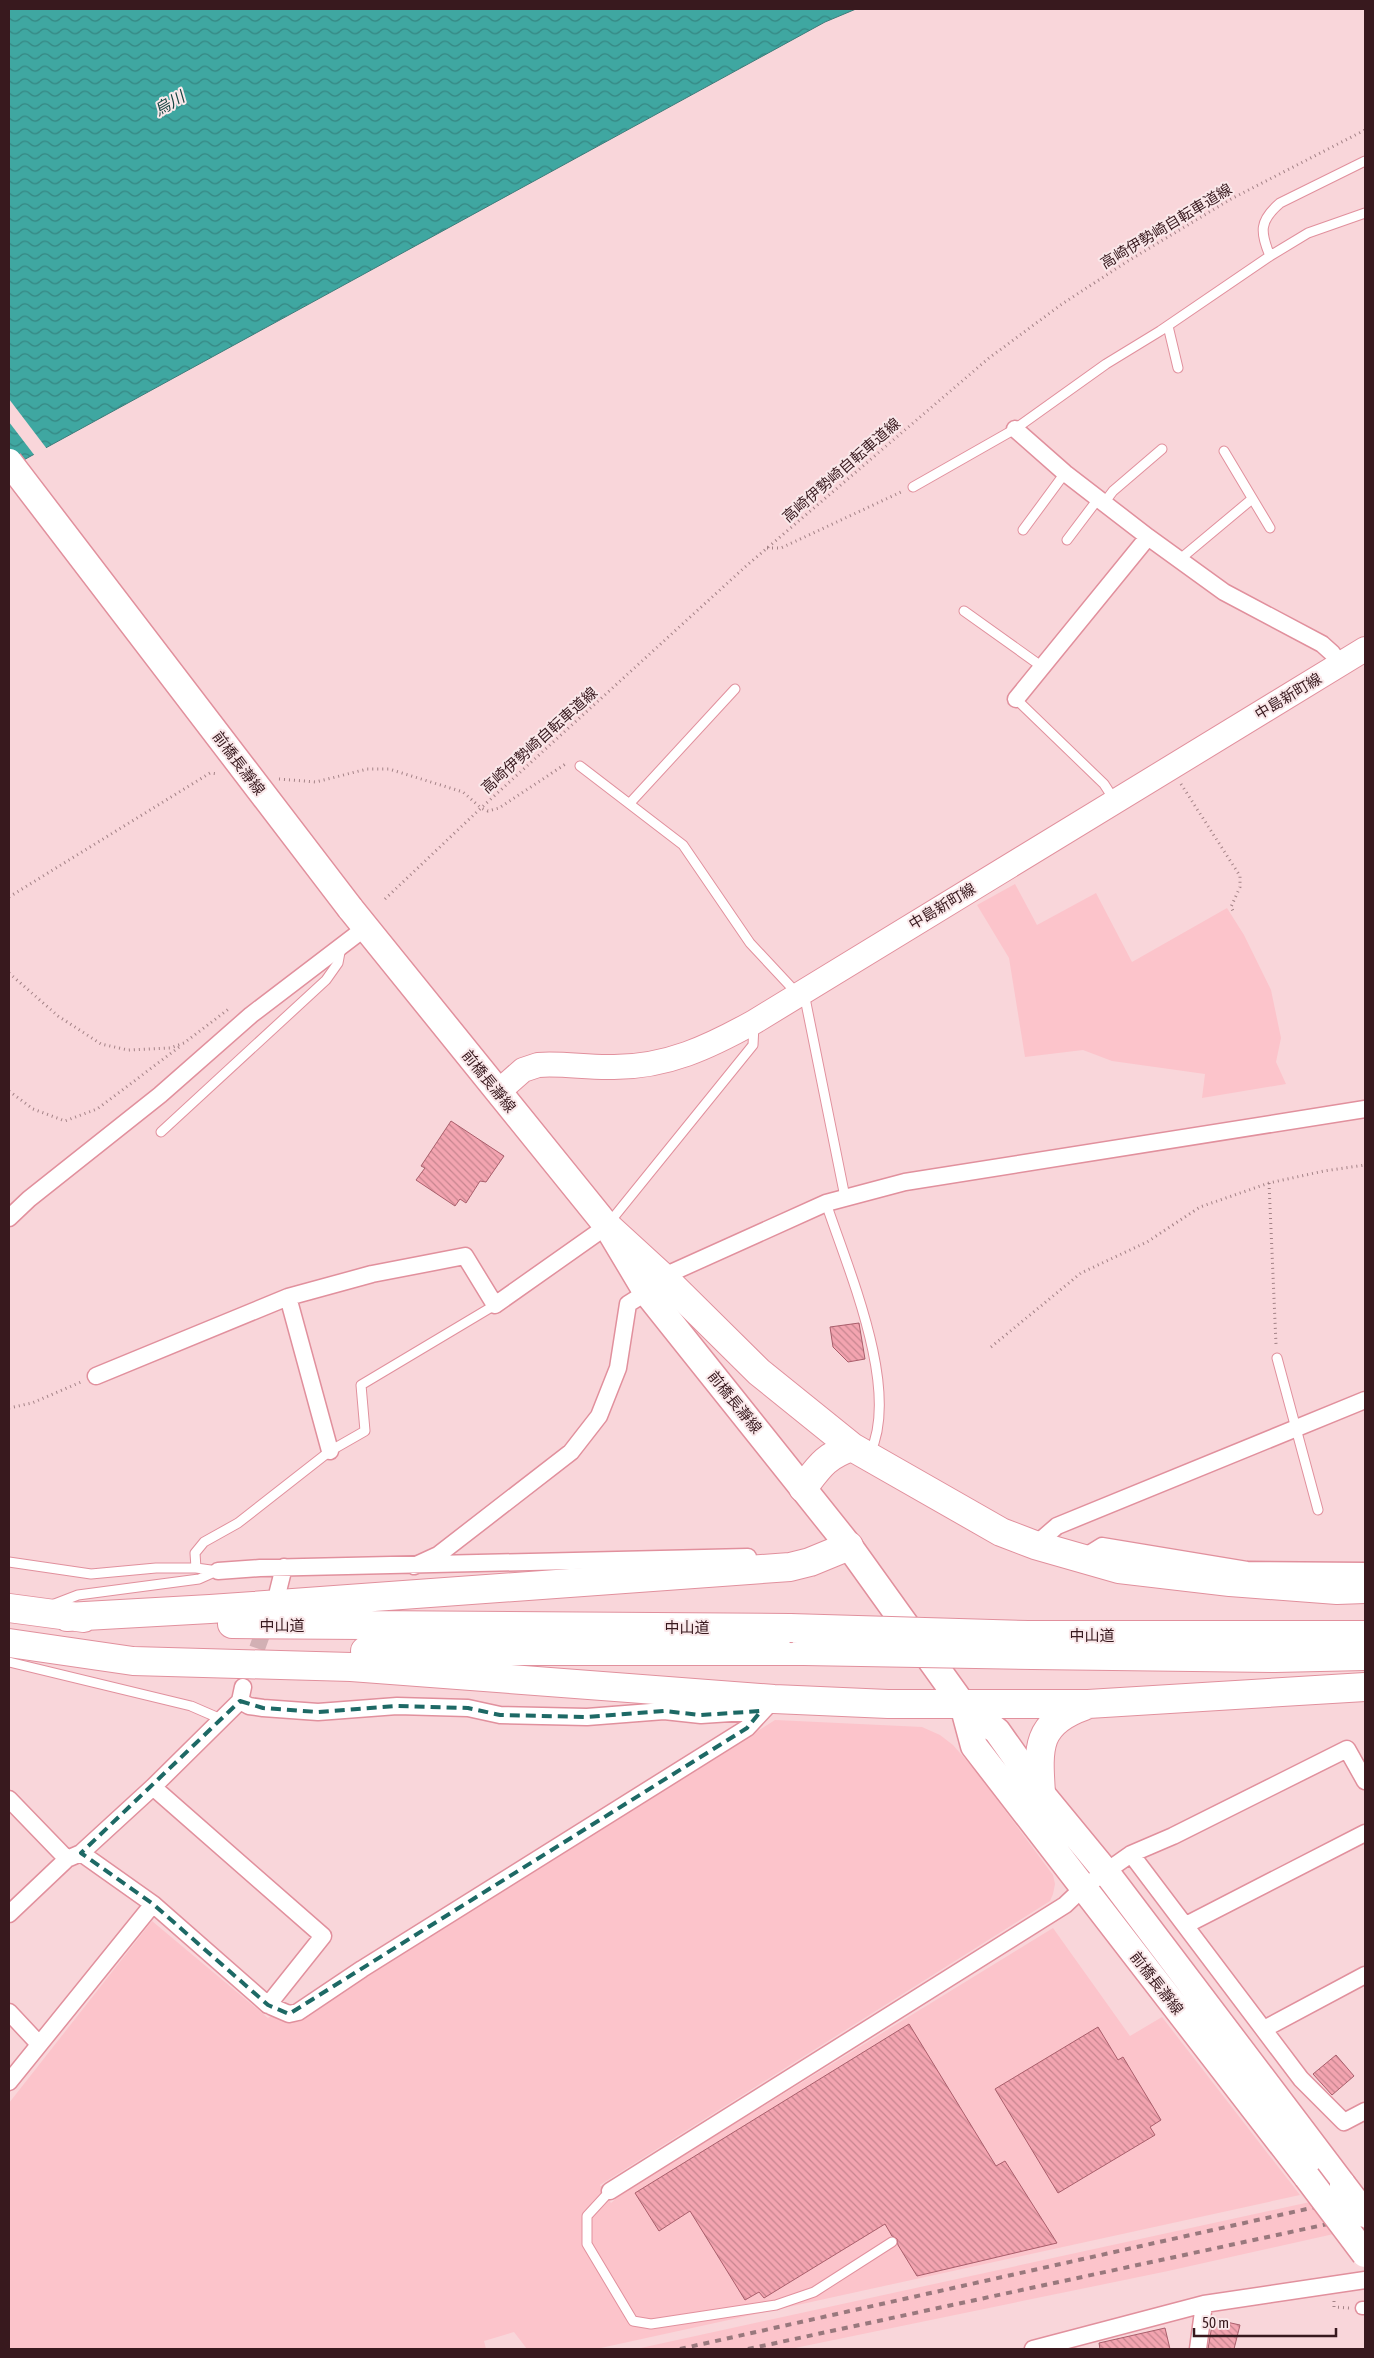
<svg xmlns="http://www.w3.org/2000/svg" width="1374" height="2358" viewBox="0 0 1374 2358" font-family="'Asap Condensed','Noto Sans JP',sans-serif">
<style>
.built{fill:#fcc4cb}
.water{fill:url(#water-waves);stroke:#3d7c7a}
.pier{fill:#f9d6da}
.building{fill:url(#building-back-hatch);stroke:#a95e6b}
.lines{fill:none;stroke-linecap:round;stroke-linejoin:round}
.minor-tunnel{stroke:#d2b0b4;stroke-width:16;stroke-dasharray:16 8;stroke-linecap:butt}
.service-casing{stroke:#e1909d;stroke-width:11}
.pedestrian-casing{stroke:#e1909d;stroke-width:15}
.minor-casing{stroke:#e1909d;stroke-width:19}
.secondary-casing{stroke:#e1909d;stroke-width:26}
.primary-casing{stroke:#e1909d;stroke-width:29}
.trunk-casing{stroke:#e1909d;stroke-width:30}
.path{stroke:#a38286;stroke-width:3;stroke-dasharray:1 4;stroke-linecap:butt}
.service{stroke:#fff;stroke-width:9}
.pedestrian{stroke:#fff;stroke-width:12}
.minor{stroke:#fff;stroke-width:16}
.secondary{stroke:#fff;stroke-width:24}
.primary{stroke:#fff;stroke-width:26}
.trunk{stroke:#fff;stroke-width:28}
.rail{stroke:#99787d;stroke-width:4;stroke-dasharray:6 6;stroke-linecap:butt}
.primary-bridge-casing{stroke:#e1909d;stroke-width:29;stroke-linecap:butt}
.trunk-bridge-casing{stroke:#e1909d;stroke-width:30;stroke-linecap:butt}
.primary-bridge{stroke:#fff;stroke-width:26}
.trunk-bridge{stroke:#fff;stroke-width:28}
.marked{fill:none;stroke:#1d6965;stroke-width:4;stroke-dasharray:10 6;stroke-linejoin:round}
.labels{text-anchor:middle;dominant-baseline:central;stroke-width:4;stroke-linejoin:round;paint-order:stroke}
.street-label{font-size:15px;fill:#38191e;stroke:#fae8ea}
.water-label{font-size:16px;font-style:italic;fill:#164542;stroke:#fae8ea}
</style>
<defs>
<pattern id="water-waves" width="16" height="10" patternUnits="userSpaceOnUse" patternTransform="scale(1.25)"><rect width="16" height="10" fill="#3fa7a1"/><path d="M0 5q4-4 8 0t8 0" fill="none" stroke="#368783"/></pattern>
<pattern id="building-back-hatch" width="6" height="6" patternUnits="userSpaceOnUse" patternTransform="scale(1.25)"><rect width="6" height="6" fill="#f3a4b0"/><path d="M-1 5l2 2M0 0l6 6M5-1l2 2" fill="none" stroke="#c6858f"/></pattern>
</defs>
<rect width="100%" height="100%" fill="#f9d6da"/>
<path class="built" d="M1015,884L1037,925L1096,893L1132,962L1227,908L1244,935L1271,990L1281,1038L1276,1062L1286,1084L1202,1098L1205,1074L1112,1061L1083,1050L1025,1057L1009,958L977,905Z
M775,1720L922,1727L940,1735L953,1745L975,1770L1053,1875L1055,1884L1053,1894L1050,1901L600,2185L611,2203L622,2193L1053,1928L1130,2036L1162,2017L1300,2195L596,2349H527L514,2332L484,2341L486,2349H9V2103L152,1921L268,2018L272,2015L299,2022L310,2011Z
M1365,2190V2227L1168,2271L790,2349H636Z"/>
<path class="water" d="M9,9H856L825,22L9,468Z"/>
<path class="pier" d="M9,399L47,449L35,456L9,422Z"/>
<path class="building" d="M451,1121L504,1156L486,1182L480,1181L466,1203L460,1199L455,1206L416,1180L425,1168L421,1166Z
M859,1323L865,1359L848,1362L833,1347L830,1327Z
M909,2024L996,2166L1005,2161L1057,2243L917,2276L898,2245L897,2239L892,2236L885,2224L764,2298L759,2292L745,2300L690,2211L659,2231L635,2193Z
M1098,2027L1118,2060L1123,2057L1161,2120L1150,2127L1155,2135L1058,2193L995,2089Z
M1336,2055L1354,2076L1332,2095L1313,2074Z
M1213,2319L1240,2325L1234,2349H1208Z
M1165,2328L1170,2349H1100L1099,2343Z"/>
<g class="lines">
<path class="minor-tunnel" d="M249,1671L268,1618"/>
<g class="service-casing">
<path id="service" d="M1270,256C1260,232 1259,221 1280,203L1365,161
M1168,326L1178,368
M1224,451L1270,528
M913,487L1015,429L1106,364L1160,331L1270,256L1308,233L1365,213
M1104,503L1113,491L1162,449
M1023,530L1065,473
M1067,540L1098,499
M1179,560L1252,499
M964,611L1041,666
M1016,699L1104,784L1115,801
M580,766L683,845L750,943L806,1003L845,1197
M630,803L735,689
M161,1132L326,980L338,963L341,947
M826,1203C847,1267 901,1389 870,1453
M609,1223L753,1045L754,1025
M1277,1358L1318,1510
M9,1562L91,1574L156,1568H196L218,1571
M196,1568L195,1553L204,1542L238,1523L330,1451L365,1431L361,1385L495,1305
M52,1605L78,1595L199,1579L217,1571
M9,1662L191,1706L221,1719
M610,2191L587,2216V2244L633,2321L651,2324L776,2305L814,2292L892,2242"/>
</g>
<g class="pedestrian-casing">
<path id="pedestrian" d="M1362,2308H1365"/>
</g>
<g class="minor-casing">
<path id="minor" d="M1015,429L1065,473L1148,537L1224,592L1322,644L1332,653L1340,664
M1016,699L1148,537
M9,1218L29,1199L160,1095L251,1015L365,928
M288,1297L330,1451
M96,1376L288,1297L372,1274L465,1256L495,1305L607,1226
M1035,1545L1057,1526L1365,1400
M1081,1559L1102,1546L1247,1570L1365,1571
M414,1566L438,1555L571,1452L599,1416L618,1368L628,1304L666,1280L673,1272L826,1203L905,1182L1365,1109
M218,1571L260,1568L748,1557
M278,1591L284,1567
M240,1701L249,1706L263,1708L318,1712L397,1706L468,1708L500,1715L587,1717L664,1711L701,1715L761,1711
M153,1787L323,1936L268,2005
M9,1799L67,1859
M81,1853L153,1904L268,2005L289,2014L298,2012L362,1969L747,1728L774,1699
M1131,1854L1301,2079L1344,2122L1365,2111
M9,1914L67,1859L81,1853L153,1787L240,1701L243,1687
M1186,1925L1365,1833
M9,2012L39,2044
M1264,2029L1365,1975
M9,2082L153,1904
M610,2191L1065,1905L1084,1887L1131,1854L1173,1836L1347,1749L1365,1781
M1033,2349L1204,2304L1365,2280
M1198,2349L1204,2304"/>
</g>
<g class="secondary-casing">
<path id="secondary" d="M498,1092L523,1070L538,1065C563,1063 588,1068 614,1067C667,1067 709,1047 754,1022L1365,649"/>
</g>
<g class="primary-casing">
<path id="primary" d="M350,908L607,1226L647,1293L849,1546L963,1705L997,1731L1041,1793L1106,1872L1343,2185
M963,1705L974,1746L1307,2177"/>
</g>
<g class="trunk-casing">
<path id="trunk" d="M607,1226L666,1280L759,1372L852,1447
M803,1488C819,1467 825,1456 852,1447L1001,1532L1035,1545L1119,1569L1230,1582L1337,1590L1365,1589
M9,1608L84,1618
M67,1617L210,1609L790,1567L810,1562L849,1546
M232,1624L790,1628
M1028,1635H1365
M9,1643L133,1661L351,1667L774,1699L888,1704H1088L1365,1687
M365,1651H804
M1033,1655L1275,1658L1365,1656
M1041,1793C1038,1748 1036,1723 1084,1706"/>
</g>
<path class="path" d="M767,548H781L901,492
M279,779L316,782L367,769H389L463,792L481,808L488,811L499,808L567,763
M1181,784L1240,876V887L1231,907L1234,913
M9,897L210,773L218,774
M385,899L481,808L745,567L989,358L1062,304L1128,261L1231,199L1365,130
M9,973L58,1016L101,1044L128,1050L170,1048L184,1043L230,1008
M9,1091L33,1109L65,1121L97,1109L182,1045
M1269,1183L1276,1344
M991,1347L1081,1273L1147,1242L1200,1207L1269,1183L1324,1171L1365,1165
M9,1408L32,1403L81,1382
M1334,2301V2307L1349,2308"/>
<use href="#service" class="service"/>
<use href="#pedestrian" class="pedestrian"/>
<use href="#minor" class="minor"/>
<use href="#secondary" class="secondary"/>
<use href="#primary" class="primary"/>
<use href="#trunk" class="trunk"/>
<path class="rail" d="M680,2349L1365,2196
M748,2349L1365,2216"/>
<g class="primary-bridge-casing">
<path id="primary-bridge" d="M9,462L350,908
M1307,2177L1365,2254
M1343,2185L1365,2214"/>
</g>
<g class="trunk-bridge-casing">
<path id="trunk-bridge" d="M790,1628L1028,1635
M804,1651L1033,1655"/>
</g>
<use href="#primary-bridge" class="primary-bridge"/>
<use href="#trunk-bridge" class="trunk-bridge"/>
</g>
<path class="marked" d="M240,1701L263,1708L318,1712L397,1706L468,1708L500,1715L587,1717L664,1711L701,1715L761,1711L747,1728L289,2014L268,2005L153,1904L81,1853Z"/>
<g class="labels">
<g class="street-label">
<text transform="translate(1166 226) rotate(-31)">高崎伊勢崎自転車道線</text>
<text transform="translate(841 470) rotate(-41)">高崎伊勢崎自転車道線</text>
<text transform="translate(1288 696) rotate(-31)">中島新町線</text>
<text transform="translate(539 740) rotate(-42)">高崎伊勢崎自転車道線</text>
<text transform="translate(239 763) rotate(53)">前橋長瀞線</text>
<text transform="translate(942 906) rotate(-31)">中島新町線</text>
<text transform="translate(489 1081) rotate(51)">前橋長瀞線</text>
<text transform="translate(735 1402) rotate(51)">前橋長瀞線</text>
<text x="282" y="1625">中山道</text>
<text x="687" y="1627">中山道</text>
<text x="1092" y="1635">中山道</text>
<text transform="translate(1157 1983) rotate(52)">前橋長瀞線</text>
</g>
<g class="water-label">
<text transform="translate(169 103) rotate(-30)">烏川</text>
</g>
</g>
<rect width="1374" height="2358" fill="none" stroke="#38191e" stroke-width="20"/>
<path d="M1194 2328v8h142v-8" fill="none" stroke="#38191e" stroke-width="2.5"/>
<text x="1202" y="2328" font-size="15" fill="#38191e" stroke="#fae8ea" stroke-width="4" paint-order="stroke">50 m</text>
</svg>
